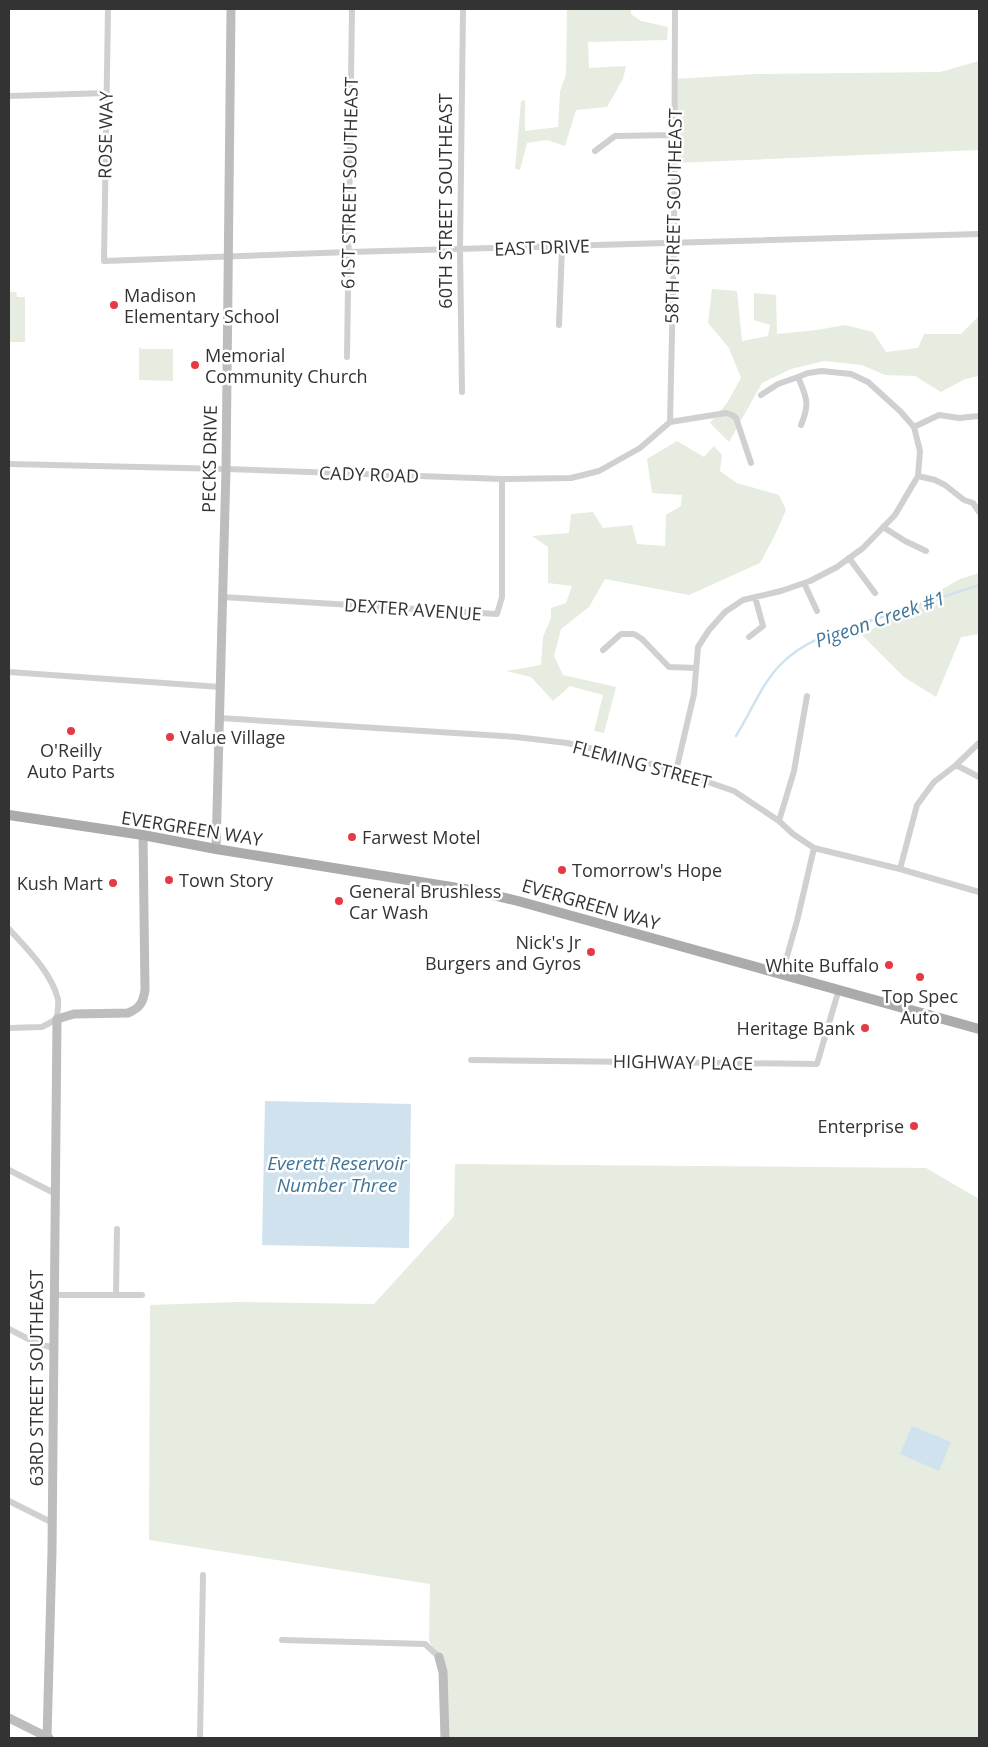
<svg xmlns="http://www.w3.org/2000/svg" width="988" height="1747" viewBox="0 0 988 1747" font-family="'Open Sans',sans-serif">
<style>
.green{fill:#e6ecdf}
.water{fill:#cfe2ee}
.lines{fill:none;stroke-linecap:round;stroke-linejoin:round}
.stream{stroke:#cfe2ee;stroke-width:2.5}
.street{stroke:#d0d0d0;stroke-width:6}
.secondary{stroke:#bdbdbd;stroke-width:9}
.primary{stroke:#ababab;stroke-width:10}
.poi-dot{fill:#e63946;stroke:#fff;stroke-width:2}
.labels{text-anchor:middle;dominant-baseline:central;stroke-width:5;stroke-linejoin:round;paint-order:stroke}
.street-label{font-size:18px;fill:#333;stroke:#fff}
.poi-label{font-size:18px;fill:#333;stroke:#fff;text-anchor:start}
.water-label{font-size:19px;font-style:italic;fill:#3f7597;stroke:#fff}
</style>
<rect width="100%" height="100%" fill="#fff"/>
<path class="green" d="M567,9H631V14L641,21L668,27L667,40L588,42L589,68L626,66L623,79L607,107L576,110L565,146L547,140L527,143L520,170L515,169L521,101L525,100V131L558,127L560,91L566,74Z
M979,61V150L674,163V79L756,74L940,72Z
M712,289L737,291L742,341L768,336L770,325L754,320V293L776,295L777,334L817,330L845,325L873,332L886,352L918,348L924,334H961L979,316V376L965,379L941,392L915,376L885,375L862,365L824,361L791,369L762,383L729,442L710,423L727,403L741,378L729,348L708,323Z
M9,292H16L17,297H25V342H9Z
M139,347L142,349H173V381L139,380Z
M677,441L704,457L714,446L722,455L720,471L737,483L779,495L786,510L774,537L760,563L689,595L605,579L589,607L561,629L554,656L563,675L616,687L604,733L594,731L603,695L570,686L553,701L531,677L506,671L541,665L543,637L551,618V608L566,603L572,586L548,583V547L532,536L569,533L571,514L593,512L603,528L632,525L637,544L665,546L666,515L681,506L682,495L652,493L647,459Z
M979,573V634L961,637L936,697L904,677L862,635L960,579Z
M455,1164L926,1168L979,1199V1738H445L439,1657L429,1641L430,1584L149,1540L150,1305L237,1302L374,1304L454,1216Z"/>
<path class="water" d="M265,1101L411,1104L409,1248L262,1245Z
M912,1426L951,1442L939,1471L900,1454Z"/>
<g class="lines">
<path class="stream" d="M736,736C751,712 761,685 780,665C808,636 849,628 885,616C917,606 948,595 979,585"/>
<path class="street" d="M108,9L104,261L349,252L979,234
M9,96L106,93
M595,151L615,136L674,135
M559,325L562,247
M347,357L352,9
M462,392L460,249L463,9
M761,395L778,384L798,377
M670,422L674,244L675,9
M914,427L939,415L959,418L979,416
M9,464L226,469L502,479L571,478L599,471L640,448L670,422L726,413L732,415L736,418L751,463
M918,476L935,480L945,485L964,500L973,503L979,512
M883,527L905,541L926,551
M849,558L875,593
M804,583L817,611
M223,597L497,614L502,597V479
M749,637L763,626L755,597
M603,650L621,634H634L642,639L669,667L696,668
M9,672L220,687
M220,718L516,737L567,743L616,754L676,771L734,791L779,821L793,834L814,848L900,869L979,892
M956,765L979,777
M676,771L694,694L698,647L709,630L725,612L743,600L781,591L810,581L837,567L863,548L895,515L918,476L920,451L914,427L900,411L868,382L851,374L822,371L808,373L798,377C807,398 810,404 801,425
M779,821L794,771L807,696
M900,869L917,805L934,782L956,765L979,743
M9,929C27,949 51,972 58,999C59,1005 57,1013 57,1019L42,1027L9,1028
M782,974L797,921L814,848
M471,1060L817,1064L839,989
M9,1170L54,1193
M53,1295H142
M116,1295L117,1229
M9,1329L36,1343L54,1348
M9,1501L51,1522
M282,1640L425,1644L439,1657
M200,1738L203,1575"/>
<path class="secondary" d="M216,849L226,469L231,9
M439,1657L443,1672L445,1738
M9,1718L49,1738
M47,1738L52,1551L57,1019L74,1014L128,1013C140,1008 143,1003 145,990L143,835"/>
<path class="primary" d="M9,815L143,835L216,849L476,891L518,901L979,1029"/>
</g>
<g class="poi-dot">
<circle cx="114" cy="305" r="5"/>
<circle cx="195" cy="365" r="5"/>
<circle cx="71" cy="731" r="5"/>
<circle cx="170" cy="737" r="5"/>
<circle cx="352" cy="837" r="5"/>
<circle cx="562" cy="870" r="5"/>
<circle cx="169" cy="880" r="5"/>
<circle cx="113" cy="883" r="5"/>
<circle cx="339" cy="901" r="5"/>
<circle cx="591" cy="952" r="5"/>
<circle cx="889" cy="965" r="5"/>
<circle cx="920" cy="977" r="5"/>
<circle cx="865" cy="1028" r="5"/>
<circle cx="914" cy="1126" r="5"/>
</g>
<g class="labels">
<g class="street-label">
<text transform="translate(105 135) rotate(-89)">ROSE WAY</text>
<text transform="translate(349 183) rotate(-89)">61ST STREET SOUTHEAST</text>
<text transform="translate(445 201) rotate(-90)">60TH STREET SOUTHEAST</text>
<text transform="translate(673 216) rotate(-89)">58TH STREET SOUTHEAST</text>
<text transform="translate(542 247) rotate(-2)">EAST DRIVE</text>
<text transform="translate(209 459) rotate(-89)">PECKS DRIVE</text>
<text transform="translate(369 474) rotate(2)">CADY ROAD</text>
<text transform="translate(413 609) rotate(4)">DEXTER AVENUE</text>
<text transform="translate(642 764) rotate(15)">FLEMING STREET</text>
<text transform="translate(192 828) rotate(9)">EVERGREEN WAY</text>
<text transform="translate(591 904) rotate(16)">EVERGREEN WAY</text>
<text transform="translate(683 1062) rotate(1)">HIGHWAY PLACE</text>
<text transform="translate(36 1378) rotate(-90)">63RD STREET SOUTHEAST</text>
</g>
<g class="poi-label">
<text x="124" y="295">Madison<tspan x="124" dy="21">Elementary School</tspan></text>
<text x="205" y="355">Memorial<tspan x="205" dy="21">Community Church</tspan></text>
<text x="180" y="737">Value Village</text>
<text x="71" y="750" text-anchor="middle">O'Reilly<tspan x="71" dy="21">Auto Parts</tspan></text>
<text x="362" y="837">Farwest Motel</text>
<text x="572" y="870">Tomorrow's Hope</text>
<text x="179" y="880">Town Story</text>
<text x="103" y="883" text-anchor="end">Kush Mart</text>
<text x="349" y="891">General Brushless<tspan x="349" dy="21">Car Wash</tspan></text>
<text x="581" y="942" text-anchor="end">Nick's Jr<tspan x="581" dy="21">Burgers and Gyros</tspan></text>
<text x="879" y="965" text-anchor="end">White Buffalo</text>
<text x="920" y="996" text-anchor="middle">Top Spec<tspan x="920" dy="21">Auto</tspan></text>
<text x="855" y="1028" text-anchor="end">Heritage Bank</text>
<text x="904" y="1126" text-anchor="end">Enterprise</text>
</g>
<g class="water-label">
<text transform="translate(880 619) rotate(-19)">Pigeon Creek #1</text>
<text x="337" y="1163">Everett Reservoir<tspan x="337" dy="22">Number Three</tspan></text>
</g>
</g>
<rect width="988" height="1747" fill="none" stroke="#333333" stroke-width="20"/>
</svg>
